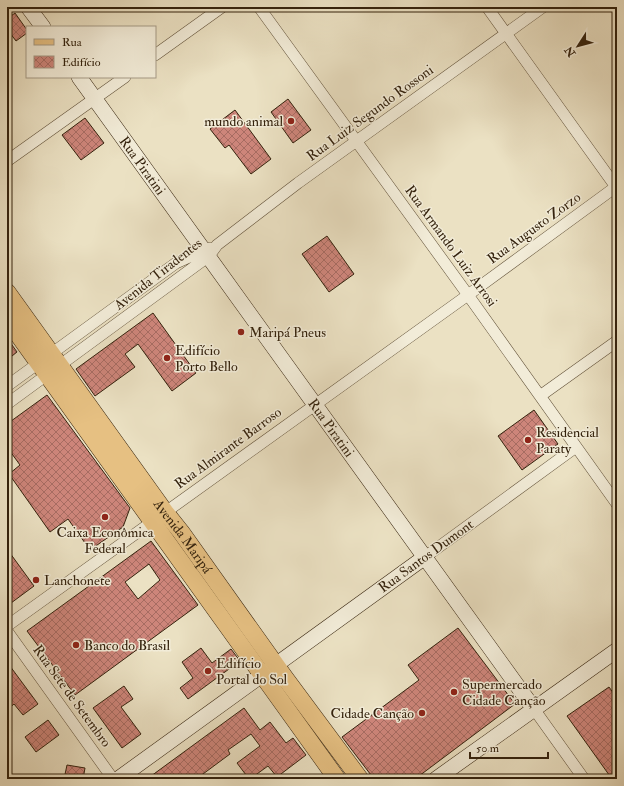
<svg xmlns="http://www.w3.org/2000/svg" width="624" height="786" viewBox="0 0 624 786" font-family="'IM FELL Double Pica',serif">
<style>
.building{fill:url(#building-cross-hatch);stroke:#34220d;fill-rule:evenodd}
.lines{fill:none;stroke-linecap:round;stroke-linejoin:round}
.street-casing{stroke:#62523a;stroke-width:12}
.secondary-casing{stroke:#34220d;stroke-width:16}
.primary-casing{stroke:#34220d;stroke-width:18}
.street{stroke:#f2ecd8;stroke-width:11}
.secondary{stroke:#f2ecd8;stroke-width:15}
.primary{stroke:#e6c082;stroke-width:17}
.poi-dot{fill:#8f2418;stroke:#f2ecd8;stroke-width:1.5}
.labels{text-anchor:middle;dominant-baseline:central;stroke-width:3;stroke-linejoin:round;paint-order:stroke}
.street-label{font-size:14px;fill:#34220d;stroke:#f2ecd8}
.poi-label{font-size:14px;fill:#34220d;stroke:#f2ecd8;text-anchor:start}
</style>
<defs>
<pattern id="building-cross-hatch" width="8" height="8" patternUnits="userSpaceOnUse"><rect width="8" height="8" fill="#cd857a"/><path d="M0 0l8 8M0 8l8-8" fill="none" stroke="#a76c62"/></pattern>
</defs>
<rect width="100%" height="100%" fill="#ebe1c3"/>
<filter id="stains"><feTurbulence type="fractalNoise" baseFrequency=".005" numOctaves="4"/><feColorMatrix values="0 0 0 0 .2 0 0 0 0 .09 0 0 0 0 .02 0 0 0 .5 -.17"/></filter>
<radialGradient id="worn" r=".72"><stop offset=".6" stop-color="#630" stop-opacity="0"/><stop offset="1" stop-color="#630" stop-opacity=".3"/></radialGradient>
<path class="building" d="M15,13L27,30V33L16,41L7,29V19Z
M288,99L311,130L293,143L271,112Z
M235,110L271,159L251,174L229,145L225,148L210,129Z
M85,118L104,143L81,160L62,135Z
M327,236L354,274L329,292L302,254Z
M153,313L196,373L172,391L138,344L125,354L135,367L95,396L76,369Z
M7,338L17,352L7,360Z
M47,395L130,508L123,527L90,550L68,519L50,532L9,474L20,465L7,447V424Z
M534,410L558,444L522,470L498,436Z
M151,541L198,605L75,695L27,631ZM149,564L160,580L138,599L125,582Z
M7,549L34,586L7,606Z
M458,628L515,704L415,779H374L342,737L419,680L408,665Z
M201,648L212,663L231,649L240,661L188,699L180,688L193,678L182,662Z
M7,662L38,704L23,715L14,704L7,710Z
M124,686L133,699L121,707L141,734L122,748L93,708Z
M609,687L617,698V779H612L567,716Z
M244,708L260,730L270,722L286,743L293,738L306,755L277,777L268,766L250,779H249L237,763L260,746L251,734L228,750L230,754L203,774L207,779H147Z
M48,720L59,735L36,752L25,737Z
M67,765L85,768L83,779H64Z"/>
<g class="lines">
<g class="street-casing">
<path id="street" d="M259,7L468,295L617,504
M487,7L616,187
M155,55L222,7
M7,161L125,77
M7,386L176,263L209,248
M540,396L617,341
M7,404L209,256L217,245L298,183L543,7
M425,557L576,447
M7,626L468,295L617,186
M7,631L113,779
M534,709L584,779"/>
</g>
<g class="secondary-casing">
<g id="secondary">
<path d="M28,7L43,27"/>
<path id="s1" d="M79,77L534,709"/>
<path d="M118,779L425,557"/>
<path d="M436,779L617,650"/>
</g>
</g>
<g class="primary-casing">
<g id="primary">
<path id="s2" d="M7,292L165,512L181,532L285,678L360,779"/>
<path d="M7,319L337,779"/>
</g>
</g>
<use href="#street" class="street"/>
<use href="#secondary" class="secondary"/>
<use href="#primary" class="primary"/>
</g>
<g class="poi-dot">
<circle cx="291" cy="121" r="4"/>
<circle cx="241" cy="332" r="4"/>
<circle cx="167" cy="358" r="4"/>
<circle cx="528" cy="440" r="4"/>
<circle cx="105" cy="517" r="4"/>
<circle cx="36" cy="580" r="4"/>
<circle cx="76" cy="645" r="4"/>
<circle cx="208" cy="671" r="4"/>
<circle cx="454" cy="692" r="4"/>
<circle cx="422" cy="713" r="4"/>
</g>
<g class="labels">
<g class="street-label">
<text transform="translate(370 113) rotate(-36)">Rua Luiz Segundo Rossoni</text>
<text stroke="none"><textPath href="#s1" startOffset="109">Rua Piratini</textPath></text>
<text transform="translate(534 228) rotate(-36)">Rua Augusto Zorzo</text>
<text transform="translate(451 246) rotate(54)">Rua Armando Luiz Arrosi</text>
<text transform="translate(158 274) rotate(-38)">Avenida Tiradentes</text>
<text stroke="none"><textPath href="#s1" startOffset="432">Rua Piratini</textPath></text>
<text transform="translate(228 448) rotate(-36)">Rua Almirante Barroso</text>
<text stroke="none"><textPath href="#s2" startOffset="301">Avenida Maripá</textPath></text>
<text transform="translate(426 556) rotate(-36)">Rua Santos Dumont</text>
<text transform="translate(72 696) rotate(54)">Rua Sete de Setembro</text>
</g>
<g class="poi-label">
<text x="283" y="121" text-anchor="end">mundo animal</text>
<text x="249" y="332">Maripá Pneus</text>
<text x="175" y="350">Edifício<tspan x="175" dy="16">Porto Bello</tspan></text>
<text x="536" y="432">Residencial<tspan x="536" dy="16">Paraty</tspan></text>
<text x="105" y="532" text-anchor="middle">Caixa Econômica<tspan x="105" dy="16">Federal</tspan></text>
<text x="44" y="580">Lanchonete</text>
<text x="84" y="645">Banco do Brasil</text>
<text x="216" y="663">Edifício<tspan x="216" dy="16">Portal do Sol</tspan></text>
<text x="462" y="684">Supermercado<tspan x="462" dy="16">Cidade Canção</tspan></text>
<text x="414" y="713" text-anchor="end">Cidade Canção</text>
</g>
</g>
<rect width="624" height="786" fill="none" stroke="#ebe1c3" stroke-width="24"/>
<rect x="8" y="8" width="608" height="770" fill="none" stroke="#34220d" stroke-width="2"/>
<rect x="12" y="12" width="600" height="762" fill="none" stroke="#34220d"/>
<rect x="26" y="26" width="130" height="52" fill="#f2ecd8" stroke="#a69b87"/>
<rect x="34" y="39" width="20" height="6" fill="#e6c082" stroke="#a69b87"/>
<text x="62" y="46" font-size="12" fill="#34220d">Rua</text>
<rect x="34" y="56" width="20" height="12" fill="url(#building-cross-hatch)" stroke="#a69b87"/>
<text x="62" y="66" font-size="12" fill="#34220d">Edifício</text>
<g transform="translate(578 46) rotate(234)" stroke="#f2ecd8" stroke-width="3" paint-order="stroke">
<path d="M0-3L7 15L0 10L-7 15Z" fill="#34220d"/>
<text y="-6" font-size="11" font-weight="bold" text-anchor="middle" fill="#34220d">N</text>
</g>
<path d="M470 752v6h78v-6" fill="none" stroke="#34220d" stroke-width="2"/>
<text x="476" y="752" font-size="12" fill="#34220d" stroke="#f2ecd8" stroke-width="3" paint-order="stroke">50 m</text>
<rect width="100%" height="100%" filter="url(#stains)"/>
<rect width="100%" height="100%" fill="url(#worn)"/>
</svg>
